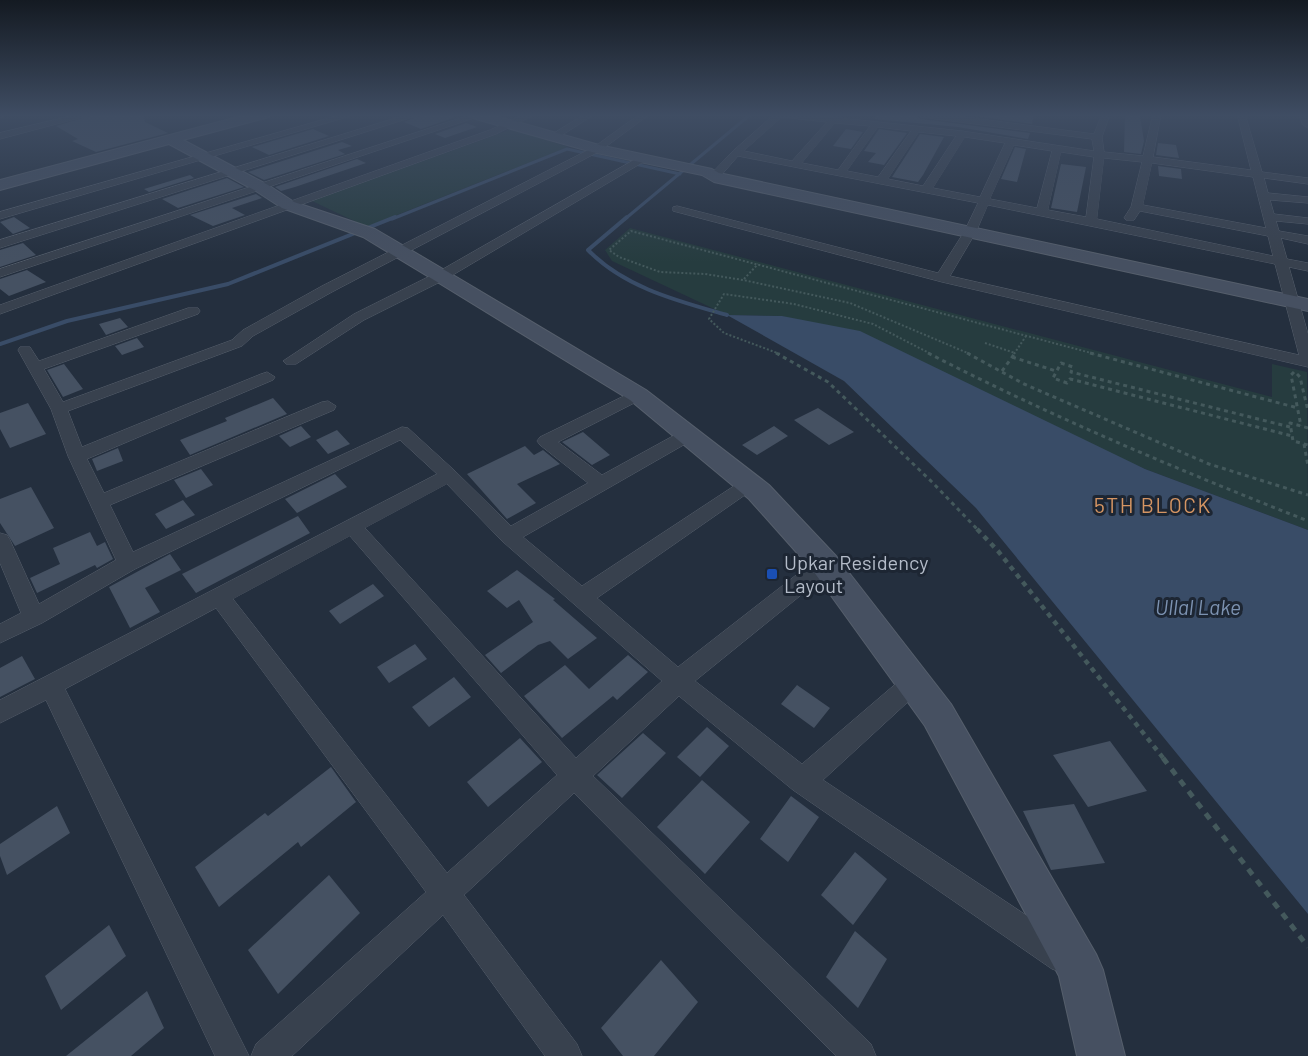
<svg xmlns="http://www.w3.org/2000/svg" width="1308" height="1056" viewBox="0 0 1308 1056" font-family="Barlow,sans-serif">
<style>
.green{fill:#263c3f}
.water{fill:#394c67}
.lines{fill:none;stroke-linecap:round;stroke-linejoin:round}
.stream-far1{stroke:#394c67;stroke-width:3}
.stream{stroke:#394c67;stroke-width:4}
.building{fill:#455162}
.street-casing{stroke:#565f6c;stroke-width:1}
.secondary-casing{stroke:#565f6c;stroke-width:2}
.path-far3{stroke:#44595c;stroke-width:2;stroke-dasharray:2 2;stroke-linecap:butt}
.path-far2{stroke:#44595c;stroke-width:3;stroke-dasharray:4 4;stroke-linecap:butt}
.path-far1{stroke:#44595c;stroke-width:4.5;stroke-dasharray:5 5;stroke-linecap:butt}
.path{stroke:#44595c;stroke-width:5;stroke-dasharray:7 7;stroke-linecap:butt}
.street{fill:#38414e;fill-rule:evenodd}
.secondary{fill:#465061;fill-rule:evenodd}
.transit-dot{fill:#1a4fb4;stroke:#1d2633;stroke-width:2}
.labels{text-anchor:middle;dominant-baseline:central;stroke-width:6;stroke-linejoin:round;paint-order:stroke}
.poi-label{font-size:20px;fill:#b4bcc9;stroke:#1d2633;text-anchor:start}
.neighbourhood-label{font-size:21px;letter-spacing:1.5px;fill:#d59563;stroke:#1d2633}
.water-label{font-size:21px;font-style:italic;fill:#7c92b1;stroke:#1d2633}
</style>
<rect width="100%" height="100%" fill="#242f3e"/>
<path class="green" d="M512,129L568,147L367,227L312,201Z
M630,228L1272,397V364L1307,372L1308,530L1145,469L782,316L727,315L612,261L605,250Z"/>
<path class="water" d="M727,315L782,316L860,331L1145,469L1308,530V914L976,508L844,381Z"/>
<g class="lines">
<path class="stream-far1" d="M392,219L567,149L680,174
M625,219L751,114"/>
<path class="stream" d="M627,217L588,250C625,288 678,301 727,315
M0,344L67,321L228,284L395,217"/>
</g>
<path class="building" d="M96,114H144L145,122L168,133L96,152L72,141L78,139L56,126Z
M424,114H452L453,118L421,129L404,122Z
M878,114H915L921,119L1030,133L1028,139L958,127L874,119Z
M960,114H1034L1032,124Z
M1125,114L1140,116L1144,141L1141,154L1124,152Z
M466,123L477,127L445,138L435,134Z
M313,129L329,136L269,155L252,147Z
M846,129L863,132L851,149L833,146Z
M879,129L907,133L884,165L868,162L876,153L864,151Z
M920,134L944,137L923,175L918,182L892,177Z
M342,142L352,146L338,150L345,154L264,180L248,172Z
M1158,143L1176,145L1179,158L1156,155Z
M1015,147L1026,149L1017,182L1001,179Z
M357,159L366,163L295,187L281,191L275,187Z
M1061,164L1086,167L1077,212L1051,208Z
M1158,166L1181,169L1182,179L1159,176Z
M190,175L194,178L149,192L144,189Z
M227,178L244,187L178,208L162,199Z
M256,194L262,198L232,208L245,215L213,226L190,215Z
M14,217L30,228L13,234L0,222Z
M23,243L36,255L0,267V250Z
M27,270L46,282L9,296L0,289V279Z
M120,318L128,327L106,335L99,324Z
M137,338L144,347L122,355L115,346Z
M64,364L83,389L63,397L47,370Z
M273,398L287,414L190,455L180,440L227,421L225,418Z
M28,403L46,434L10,448L0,429V413Z
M818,408L854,432L829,445L794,420Z
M301,426L311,437L290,447L279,436Z
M774,426L788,436L757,455L742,445Z
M337,430L350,444L328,454L316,440Z
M583,432L610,455L592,465L562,442Z
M525,446L534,455L543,450L560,464L517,484L536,503L507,519L467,474Z
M118,448L123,461L97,471L92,459Z
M201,469L213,485L186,498L174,480Z
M335,474L347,487L297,513L285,499Z
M31,487L54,528L15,546L0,523V499Z
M183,500L195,515L166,529L155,514Z
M298,516L310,533L196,593L182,574Z
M90,532L97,546L105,542L113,559L97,568L95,565L37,593L30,578L60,564L53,548Z
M170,554L181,570L145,588L160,612L130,628L109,587Z
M517,570L555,599L553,600L597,638L568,659L550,641L538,645L501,673L485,655L533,622L519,600L507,608L487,591Z
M373,584L384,596L340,624L329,611Z
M415,644L427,659L389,683L377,667Z
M628,655L648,672L617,700L613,696L562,738L524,696L565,665L589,689Z
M22,656L35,679L0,697V668Z
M454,677L471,697L429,727L412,707Z
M797,685L830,708L814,728L781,704Z
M707,727L729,746L700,777L677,757Z
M643,733L666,753L622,798L597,775Z
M520,738L542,762L488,807L467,782Z
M1110,741L1147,791L1088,807L1053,755Z
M331,767L356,802L301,847L298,842L219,907L195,867L265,813L268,816Z
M702,780L750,822L705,874L657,827Z
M791,796L819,817L788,862L760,839Z
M1074,804L1105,863L1051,870L1023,811Z
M57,806L70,833L7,875L0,856V844Z
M855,852L887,879L853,925L821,895Z
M329,875L360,913L278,994L248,950Z
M109,925L126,956L61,1010L45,976Z
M855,931L887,959L858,1008L826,977Z
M661,960L698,1002L654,1056H623L601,1028Z
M147,991L164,1028L131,1056H66Z"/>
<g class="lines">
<g class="street-casing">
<path id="street" d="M0,114H8L0,118Z
M79,114H94L0,139V133Z
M343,114H357L0,219V212Z
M409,114H422L0,248V240Z
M473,114H486L0,277V269Z
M525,114H536L496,134L0,314V305L490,130Z
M585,114H595L556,139L548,137Z
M640,114H650L600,151L332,292L253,336L242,346L68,411L82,447L261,374L267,372L275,377L273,380L87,459L104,493L322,402L328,401L336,406L334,410L110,505L133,552L402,427L408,428L455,471L511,526L588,483L540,445L537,441L540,437L632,392H644L646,395L644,398L558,442L602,475L682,431H694L697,435L694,439L523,537L582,586L743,480L749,478L755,480L758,484L755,488L597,598L678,667L818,558L825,556L832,558L835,564L832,570L695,681L802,764L906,675L914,672L922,675L926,682L922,689L823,780L1074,947L1078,958L1074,969L1063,973L1052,969L793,790L679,696L593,776L871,1044L876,1056H836L574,793L464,895L577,1044L582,1056H545L443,915L292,1056H251L256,1044L426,892L216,608L65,689L249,1056H215L46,700L0,723V700L437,474L400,440L135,569L42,623L0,643V624L21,613L0,563V533L7,535L10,540L39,604L116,560L68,456L51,409L18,350L20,347H30L39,361L188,308H198L200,311L198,314L44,369L63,402L232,340L243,330L322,286L594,147ZM447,484L502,541L662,681L576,758L365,528ZM350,536L557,775L447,873L233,599Z
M775,114L831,117L833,114H842L840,118L962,131L1094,151L1092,139L921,117L917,114H942L1094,134L1102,114H1110L1102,137L1104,152L1143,156L1153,114H1161L1153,157L1251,170L1237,114H1245L1262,172L1308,178V184L1264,178L1268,193L1308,197V203L1270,200L1274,214L1308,218V224L1276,221L1279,231L1308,236V244L1281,238L1287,259L1308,263V271L1289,267L1308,334V367L942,282L673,211V207L677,206L938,273L964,232L978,203L738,156L718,179H710V175L733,151ZM782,117L827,122L792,161L744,151ZM835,123L870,126L838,170L802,163ZM878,127L911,131L878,177L847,171ZM919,132L956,136L923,186L888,179ZM965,137L1005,143L980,197L933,188ZM1014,145L1052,151L1037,208L990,199ZM1061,152L1094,157L1086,217L1048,210ZM1104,158L1142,162L1131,207L1124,218L1126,220H1134L1140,211L1268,236L1273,256L1097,219ZM1152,163L1253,177L1266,228L1143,205ZM988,205L1275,264L1299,355L950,276L976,232Z
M1299,114H1307L1308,128L1303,125Z
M641,156L650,158L446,279L364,320L296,364H286L283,361L354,314L436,273Z"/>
</g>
<g class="secondary-casing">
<path id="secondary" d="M249,114H270L269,117L183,140L268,185L294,202L375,229L448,272L646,390L769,485L836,556L951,704L1096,954L1103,970L1125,1056H1077L1059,976L925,726L814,572L749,499L630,400L434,280L363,237L282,208L256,191L169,144L0,190V180Z
M468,114H489L599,145L712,169L719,173L1308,299V311L714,182L702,175L592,152L469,117Z"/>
</g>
<path class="path-far3" d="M744,279L758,264
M985,343L1015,353
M780,354L724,333L709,319L724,294L794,304L873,324L931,354
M970,354L850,303L743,280L705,274L660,272L619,257L609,250L631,231L1095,354
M1014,354L1026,336"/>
<path class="path-far2" d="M776,353L828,382L932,482L978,530
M928,353C1052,417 1179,470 1308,521
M967,353L1024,384L1209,464L1308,495
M1090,353L1298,408
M1012,357L1056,371
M1002,371L1015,353
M1294,372L1291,375L1301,426
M1297,374L1300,377L1308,411
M1290,427L1071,372L1073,367L1061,363L1053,378L1067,383L1070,379L1292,436
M1308,428L1290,423L1293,441L1308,445
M1304,444L1308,466"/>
<path class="path-far1" d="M977,529L998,551L1164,759"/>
<path class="path" d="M1163,758L1308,947"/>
<use href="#street" class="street"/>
<use href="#secondary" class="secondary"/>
</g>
<linearGradient id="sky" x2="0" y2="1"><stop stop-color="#141a22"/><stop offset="0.44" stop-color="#3f4d63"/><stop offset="1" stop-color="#3f4d63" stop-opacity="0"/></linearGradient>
<rect width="1308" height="262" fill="url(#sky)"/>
<rect class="transit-dot" x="766" y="568" width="12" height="12" rx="3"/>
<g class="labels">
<g class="poi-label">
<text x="784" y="562">Upkar Residency<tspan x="784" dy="23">Layout</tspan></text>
</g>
<g class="neighbourhood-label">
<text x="1153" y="504">5TH BLOCK</text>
</g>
<g class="water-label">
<text x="1198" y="606">Ullal Lake</text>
</g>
</g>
</svg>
